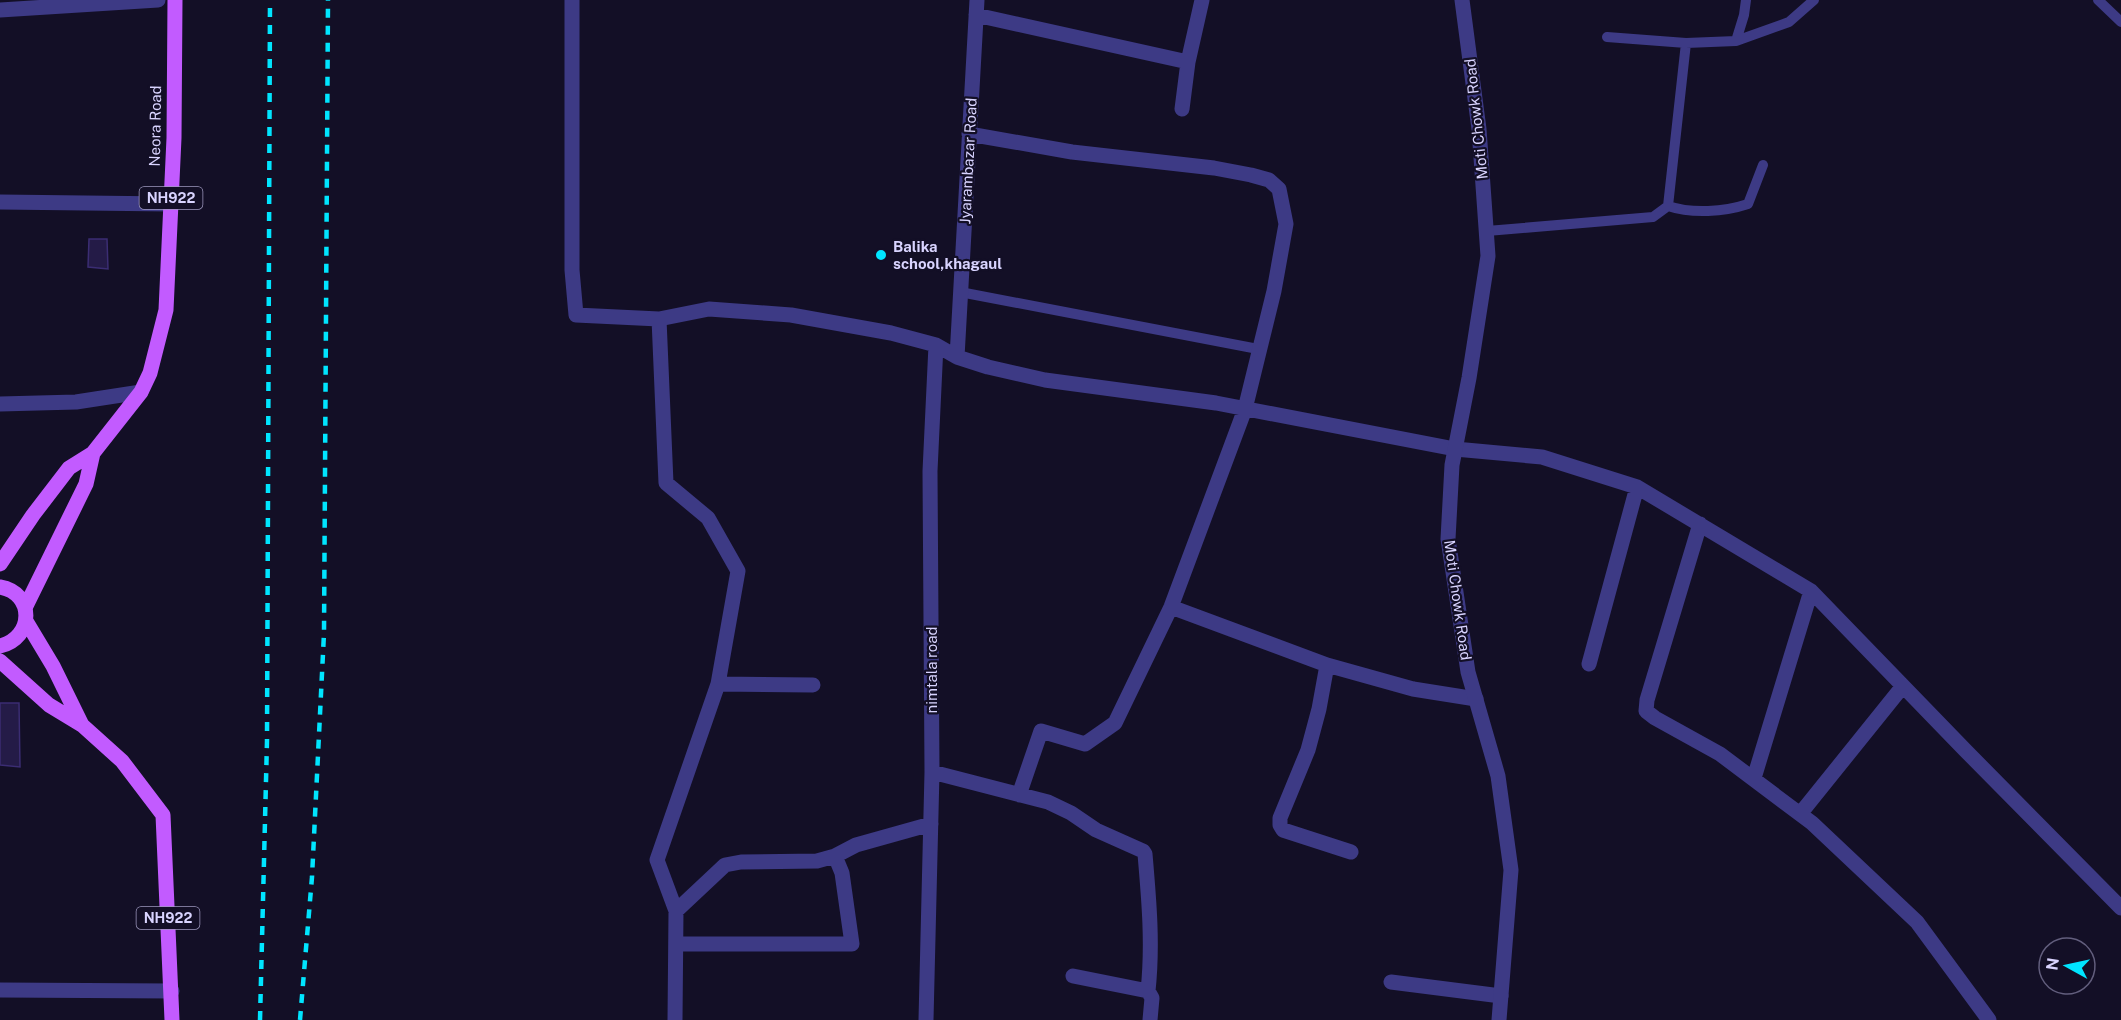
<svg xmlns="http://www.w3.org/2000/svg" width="2121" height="1020" viewBox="0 0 2121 1020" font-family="'Public Sans',sans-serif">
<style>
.building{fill:#241b47;stroke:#3b2d73;stroke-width:1.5}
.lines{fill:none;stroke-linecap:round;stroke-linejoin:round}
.service{stroke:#3d3a85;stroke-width:10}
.minor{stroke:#3d3a85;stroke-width:15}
.tertiary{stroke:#3d3a85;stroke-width:15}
.primary{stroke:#c25bff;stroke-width:15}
.rail{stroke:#00e5ff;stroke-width:4.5;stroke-dasharray:9 8;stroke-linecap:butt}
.poi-dot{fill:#00e5ff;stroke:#130f26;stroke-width:2}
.labels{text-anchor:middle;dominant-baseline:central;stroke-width:4.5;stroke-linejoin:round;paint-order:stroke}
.shield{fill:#130f26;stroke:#9e99be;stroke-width:1.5}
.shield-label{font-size:14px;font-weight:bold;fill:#d9d4ff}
.street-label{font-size:15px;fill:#d9d4ff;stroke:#130f26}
.poi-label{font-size:15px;font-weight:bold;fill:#d9d4ff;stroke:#130f26;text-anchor:start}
</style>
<rect width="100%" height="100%" fill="#130f26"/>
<path class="building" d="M89,239H107L108,269L88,267Z
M0,703H19L20,767L0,765Z"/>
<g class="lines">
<path class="service" d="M2098,0L2121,22
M1607,37L1686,43L1736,41L1744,15L1746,0
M1736,41L1789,22L1814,0
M1668,206C1692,214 1724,212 1748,204L1763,165
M1487,231L1653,217L1668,206L1686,43
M960,292L1258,349"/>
<path class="minor" d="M572,0V270L576,315L659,319L666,483L708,518L738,571L718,684
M0,10L158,0
M976,15L1188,62L1182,109
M1188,62L1202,0
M969,134L1072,152L1214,168L1251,175L1269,180L1279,189L1286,224L1274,291L1245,409L1171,607L1115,723L1085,744L1041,731L1019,795
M0,202L171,204
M659,319L709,309L791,315L891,333L936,345
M957,357L977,0
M0,404L76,402L141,392
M1700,524L1647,700L1646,711L1655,718L1720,754L1812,823L1917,922L1989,1020
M1171,607L1327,665L1413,689L1476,699
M1589,664L1637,487
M1327,665L1319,709L1308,750L1280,818V825L1283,830L1351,852
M932,772L1048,802L1071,813L1096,830L1143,851L1145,854C1149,900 1153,945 1148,991
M1754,778L1811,591
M1800,814L1903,686
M676,911L725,865L741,862L817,861L835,856L856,845L931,824
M676,944H852L842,873L835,856
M1073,976L1148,991L1152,998L1150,1020
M1391,982L1501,996
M0,990L172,991
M675,1020L676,911L657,860L718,684L813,685
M926,1020L932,772L930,471L936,345L957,357L988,367L1045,380L1216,403L1455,449L1542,457L1637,487L1811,591L1965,750L2121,908"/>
<path class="tertiary" d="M1462,0L1479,129L1488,256L1469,378L1452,465L1448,539L1468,672L1498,776L1511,870L1499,1020"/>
<path class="primary" d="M0,564L33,515L69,468L93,453L141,392L150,373L166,310L174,138L175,0
M0,587C35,593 34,638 0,646
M25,608L86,484L93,453
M26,621L53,666L82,725
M0,661L49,705L82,725L122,761L163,815L172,1020"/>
<path class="rail" d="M260,1020L267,741L270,0
M300,1020L312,877L324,633L328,0"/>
</g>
<circle class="poi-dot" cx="881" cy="255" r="6"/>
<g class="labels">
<g class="shield">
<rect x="139.5" y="187" width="63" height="22" rx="4.5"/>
<rect x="136.5" y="907" width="63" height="22" rx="4.5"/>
</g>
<g class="shield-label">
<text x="171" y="198">NH922</text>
<text x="168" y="918">NH922</text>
</g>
<g class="street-label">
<text transform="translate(1476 119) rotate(-96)">Moti Chowk Road</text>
<text transform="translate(155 126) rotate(-89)">Neora Road</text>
<text transform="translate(968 161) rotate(-87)">Jyarambazar Road</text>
<text transform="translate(1458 600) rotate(82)">Moti Chowk Road</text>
<text transform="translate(931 670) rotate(-90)">nimtala road</text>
</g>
<g class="poi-label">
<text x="893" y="246">Balika<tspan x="893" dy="17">school,khagaul</tspan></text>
</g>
</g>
<g transform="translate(2067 966) rotate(278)"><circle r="28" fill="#130f26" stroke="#625e7d" stroke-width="1.5"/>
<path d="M0-4.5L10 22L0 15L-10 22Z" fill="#00e5ff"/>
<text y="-9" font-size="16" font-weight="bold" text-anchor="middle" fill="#d9d4ff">N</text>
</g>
</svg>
